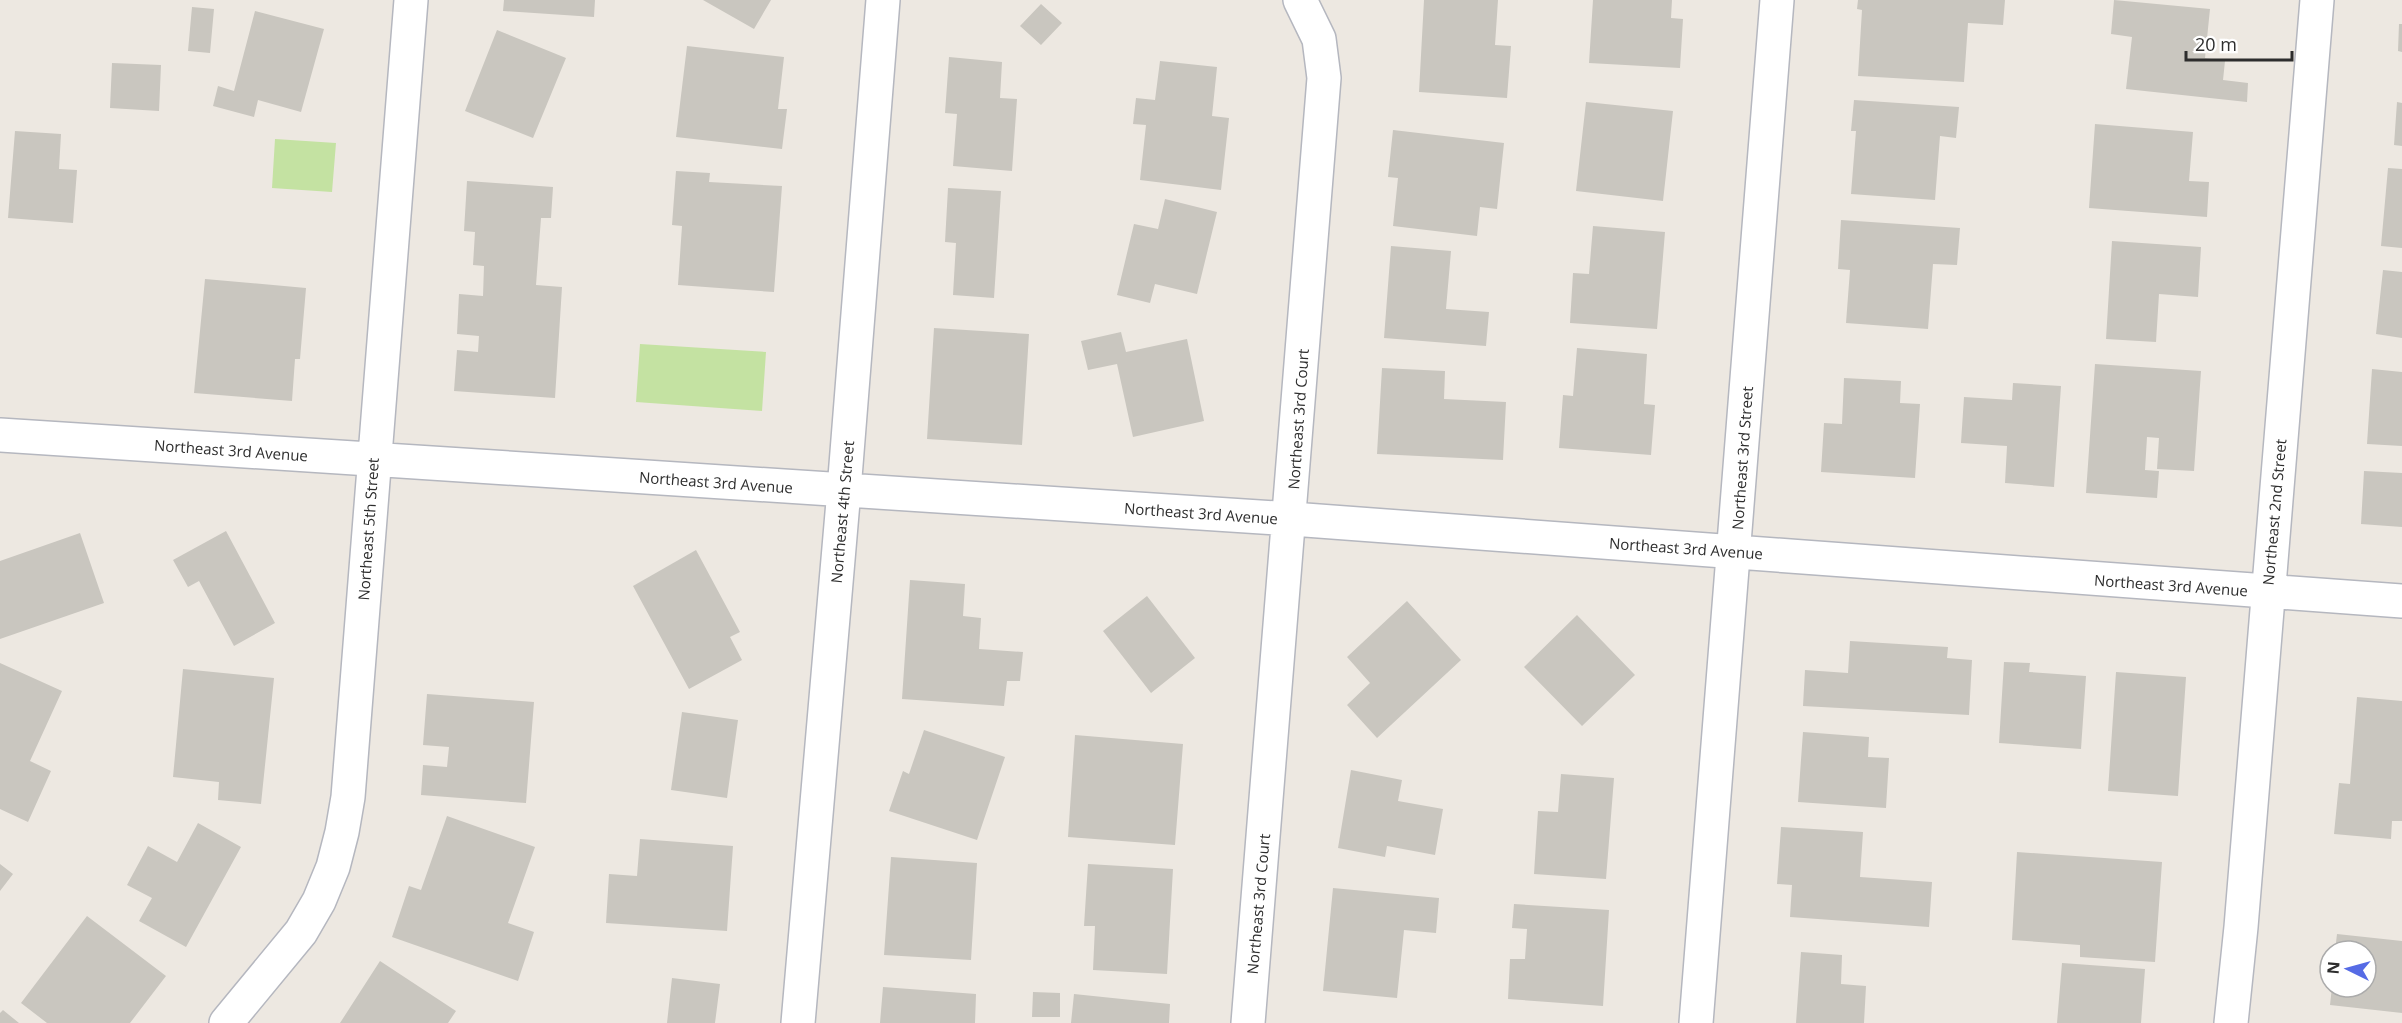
<svg xmlns="http://www.w3.org/2000/svg" width="2402" height="1023" viewBox="0 0 2402 1023" font-family="'Open Sans',sans-serif">
<style>
.pitch{fill:#c4e2a2}
.building{fill:#c9c6bf}
.lines{fill:none;stroke-linecap:round;stroke-linejoin:round}
.minor-casing{stroke:#b5b7bf;stroke-width:36}
.minor{stroke:#fff;stroke-width:33}
.labels{text-anchor:middle;dominant-baseline:central;stroke-width:4.5;stroke-linejoin:round;paint-order:stroke}
.street-label{font-size:15px;fill:#2d2d2d;stroke:#fff}
</style>
<rect width="100%" height="100%" fill="#ede8e1"/>
<path class="pitch" d="M275,139L336,143L332,192L272,188Z
M640,344L766,352L762,411L636,402Z"/>
<path class="building" d="M504,0H595L594,17L503,11Z
M703,0H771L754,29Z
M1424,0H1498L1495,45L1511,46L1507,98L1419,92Z
M1593,0H1672L1671,18L1683,19L1680,68L1589,63Z
M1858,0H2005L2003,25L1968,23L1964,82L1858,76L1862,10L1857,9Z
M2114,0L2210,9L2205,58L2225,61L2223,80L2248,83L2247,102L2126,89L2132,37L2111,34Z
M1041,4L1062,23L1041,45L1020,26Z
M192,7L214,9L210,53L188,51Z
M255,11L324,29L301,112L258,100L254,117L213,106L218,86L234,91Z
M2399,24H2402V52L2398,51Z
M497,30L566,58L533,138L465,111Z
M687,46L784,57L778,109H787L782,149L676,137Z
M949,57L1002,62L1000,98L1017,99L1012,171L953,166L957,114L945,113Z
M1160,61L1217,67L1212,116L1229,118L1221,190L1140,180L1146,125L1133,124L1136,98L1155,100Z
M112,63L161,65L159,111L110,108Z
M1854,100L1959,107L1956,138L1940,136L1935,200L1851,194L1856,131H1851Z
M1586,102L1673,111L1663,201L1576,191Z
M2397,102L2402,103V146L2394,145Z
M2095,124L2193,132L2189,181L2209,182L2207,217L2089,208Z
M1393,130L1504,143L1497,209L1480,207L1477,236L1393,226L1398,178L1388,177Z
M15,131L61,134L59,169L77,170L73,223L8,218Z
M2388,168L2402,169V248L2381,246Z
M676,171L710,173L709,182L782,186L774,292L678,285L682,226L672,225Z
M467,181L553,187L551,218H541L536,285L562,287L555,398L454,391L457,350L478,352L479,336L457,334L459,294L483,296L484,266L473,265L475,232L464,231Z
M948,188L1001,191L994,298L953,295L956,243L945,242Z
M1165,199L1217,212L1197,294L1155,284L1150,303L1117,295L1134,224L1158,229Z
M1841,220L1960,228L1957,265L1933,264L1928,329L1846,323L1850,270L1838,269Z
M1593,226L1665,232L1657,329L1570,323L1573,273L1589,274Z
M2112,241L2201,247L2198,297L2159,294L2156,342L2106,339Z
M1391,246L1451,251L1446,309L1489,312L1486,346L1384,338Z
M2383,270L2402,272V338L2376,334Z
M205,279L306,288L300,359H295L292,401L194,393Z
M934,328L1029,334L1022,445L927,439Z
M1121,332L1126,352L1187,339L1204,421L1133,437L1117,364L1088,370L1081,341Z
M1577,348L1647,354L1644,404L1655,405L1651,455L1559,448L1563,395L1573,396Z
M2095,364L2201,371L2194,471L2157,469L2159,438L2147,437L2145,470L2159,471L2157,498L2086,493Z
M1382,368L1445,371L1444,399L1506,402L1503,460L1377,454Z
M2372,369L2402,372V446L2367,444Z
M1844,378L1901,381L1900,403L1920,404L1915,478L1821,472L1824,423L1842,424Z
M2013,383L2061,386L2054,487L2005,483L2007,446L1961,443L1964,397L2012,400Z
M2364,471L2402,473V527L2361,524Z
M226,531L275,623L234,646L199,581L188,587L173,560Z
M80,533L104,603L0,639V561Z
M696,550L740,632L730,637L742,660L689,689L633,586Z
M910,580L965,584L963,616L981,618L979,649L1023,652L1020,681H1007L1004,706L902,699Z
M1147,596L1195,658L1151,693L1103,631Z
M1407,601L1461,660L1377,738L1347,705L1370,683L1347,657Z
M1577,615L1635,675L1582,726L1524,667Z
M1850,641L1948,647L1947,658L1972,660L1969,715L1803,706L1805,670L1848,673Z
M2004,662L2030,663L2029,672L2086,676L2081,749L1999,743Z
M0,663L62,691L30,761L51,771L28,822L0,809Z
M183,669L274,678L261,804L218,800L219,782L173,777Z
M2116,672L2186,677L2178,796L2108,791Z
M427,694L534,702L526,803L421,795L423,765L447,767L449,747L423,745Z
M2357,697L2402,701V821H2392L2391,839L2334,834L2339,783L2350,784Z
M682,712L738,720L727,798L671,790Z
M924,730L1005,757L977,840L889,811L903,771L909,774Z
M1803,732L1869,737L1868,757L1889,758L1886,808L1798,802Z
M1075,735L1183,744L1175,845L1068,837Z
M1351,770L1402,780L1398,801L1443,809L1435,855L1387,846L1385,857L1338,848Z
M1561,774L1614,778L1606,879L1534,874L1538,811L1558,812Z
M447,816L535,847L508,923L534,932L518,981L392,937L409,886L421,890Z
M198,823L241,847L186,947L139,921L152,898L127,885L148,846L177,862Z
M1781,827L1863,832L1860,877L1932,882L1929,927L1790,917L1792,885L1777,884Z
M640,839L733,846L727,931L606,923L609,874L637,876Z
M2017,852L2162,862L2155,962L2080,957V945L2012,940Z
M891,857L977,863L971,960L884,955Z
M0,864L13,874L0,891Z
M1088,864L1173,869L1167,974L1093,970L1095,926H1084Z
M1333,888L1439,898L1436,933L1404,930L1397,998L1323,991Z
M1514,904L1609,910L1603,1006L1508,999L1510,959H1525L1527,929L1512,928Z
M87,916L166,976L130,1023H47L21,1003Z
M2337,934L2402,941V1013L2330,1005L2332,987H2366V951H2335Z
M1801,952L1842,955L1841,984L1866,986L1864,1023H1796Z
M380,961L456,1011L448,1023H340Z
M2062,963L2145,969L2141,1023H2057Z
M672,978L720,984L715,1023H667Z
M883,987L976,994L975,1023H880Z
M1033,992L1060,993V1017H1032Z
M1074,994L1170,1004L1169,1023H1071Z
M3,1010L19,1023H0V1013Z"/>
<g class="lines">
<g class="minor-casing">
<path id="minor" d="M0,435C431,464 861,490 1292,519C1662,545 2032,576 2402,601
M226,1023L301,932L319,901L333,867L342,832L348,797L411,0
M798,1023L844,490L883,0
M1248,1023L1324,78L1319,39L1300,0
M1696,1023L1777,0
M2231,1023L2241,927L2317,0"/>
</g>
<use href="#minor" class="minor"/>
</g>
<g class="labels">
<g class="street-label">
<text transform="translate(1298 419) rotate(-86)">Northeast 3rd Court</text>
<text transform="translate(231 450) rotate(4)">Northeast 3rd Avenue</text>
<text transform="translate(1742 458) rotate(-86)">Northeast 3rd Street</text>
<text transform="translate(716 482) rotate(4)">Northeast 3rd Avenue</text>
<text transform="translate(842 512) rotate(-85)">Northeast 4th Street</text>
<text transform="translate(2274 512) rotate(-85)">Northeast 2nd Street</text>
<text transform="translate(1201 513) rotate(4)">Northeast 3rd Avenue</text>
<text transform="translate(368 529) rotate(-86)">Northeast 5th Street</text>
<text transform="translate(1686 548) rotate(4)">Northeast 3rd Avenue</text>
<text transform="translate(2171 585) rotate(4)">Northeast 3rd Avenue</text>
<text transform="translate(1258 904) rotate(-85)">Northeast 3rd Court</text>
</g>
</g>
<g transform="translate(2348 969) rotate(275)"><circle r="28" fill="#ffffff" stroke="#ababab" stroke-width="1.5"/>
<path d="M0-4.5L10 22L0 15L-10 22Z" fill="#566be5"/>
<text y="-9" font-size="16" font-weight="bold" text-anchor="middle" fill="#2d2d2d">N</text>
</g>
<path d="M2186 51v9h106v-9" fill="none" stroke="#2d2d2d" stroke-width="3"/>
<text x="2195" y="51" font-size="18" fill="#2d2d2d" stroke="#ffffff" stroke-width="4.5" paint-order="stroke">20 m</text>
</svg>
